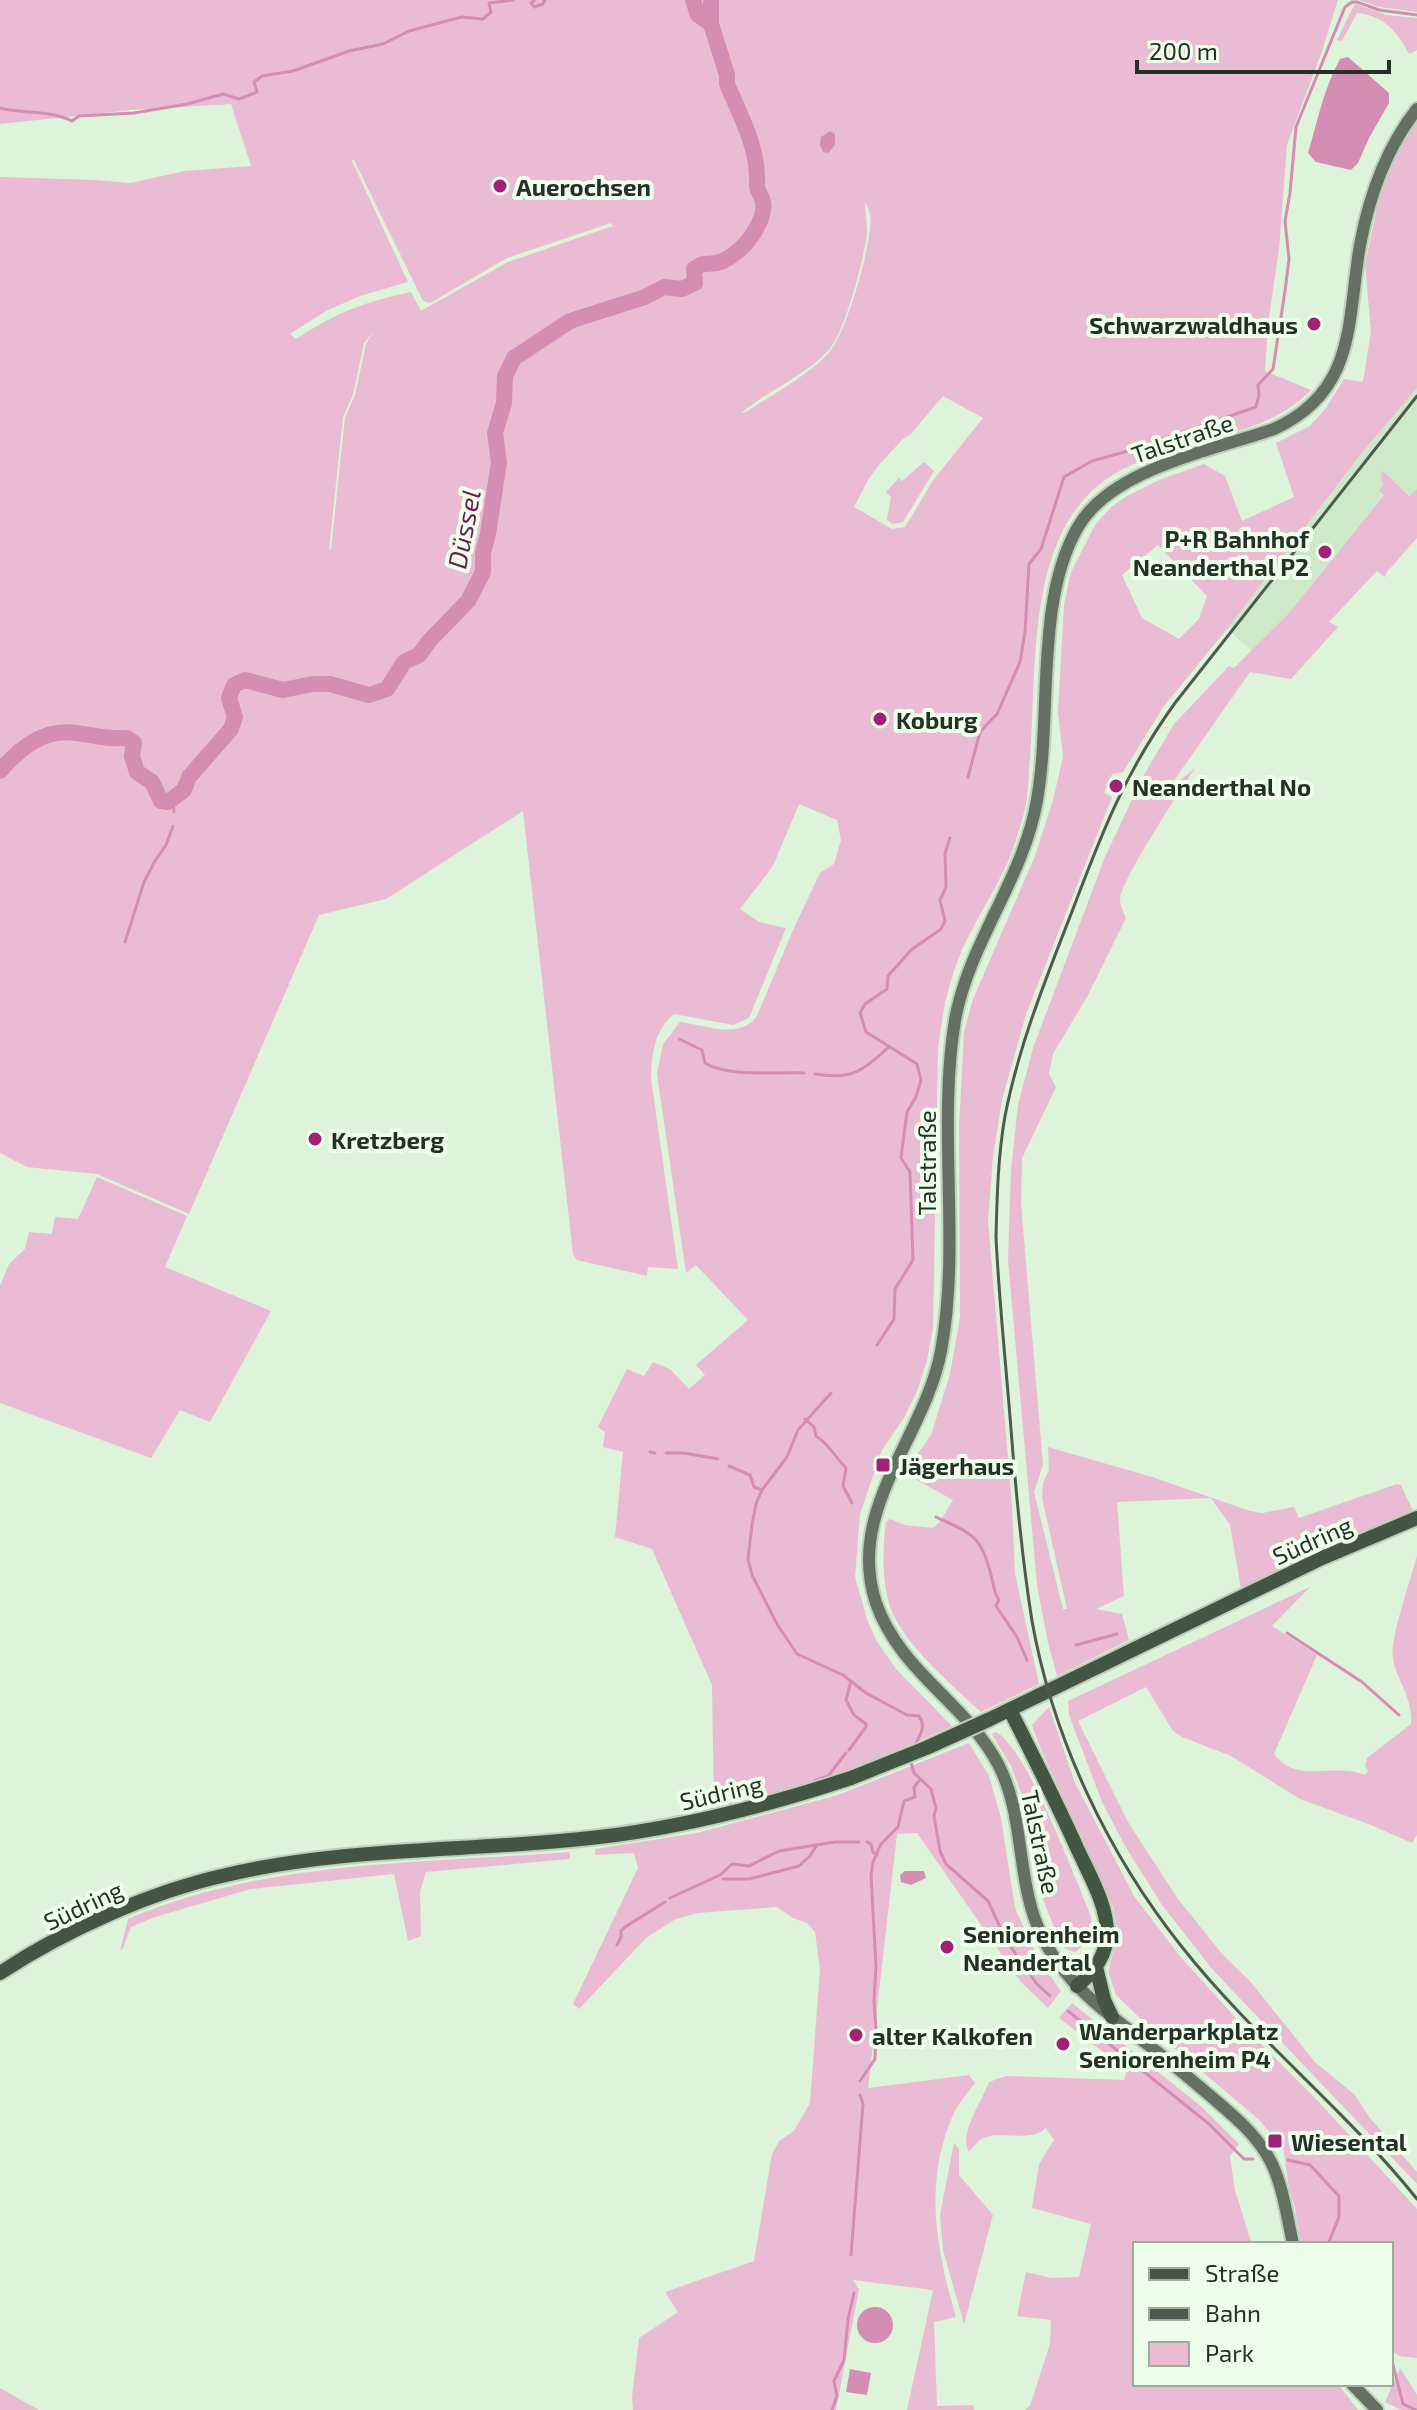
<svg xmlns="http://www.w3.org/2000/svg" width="1417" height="2410" viewBox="0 0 1417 2410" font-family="'Exo 2',sans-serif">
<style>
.built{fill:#cde9ca}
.green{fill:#eabcd3;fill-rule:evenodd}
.water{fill:#d48db3}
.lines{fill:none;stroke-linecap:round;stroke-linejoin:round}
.stream{stroke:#d48db3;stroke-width:3}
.river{stroke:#d48db3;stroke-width:16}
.secondary-casing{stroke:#bcd0ba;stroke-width:16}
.primary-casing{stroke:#bcd0ba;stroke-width:18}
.secondary{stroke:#647162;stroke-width:12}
.primary{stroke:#455544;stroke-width:14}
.rail{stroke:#4e5a4d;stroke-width:3}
.primary-bridge-casing{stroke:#bcd0ba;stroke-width:18;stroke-linecap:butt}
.primary-bridge{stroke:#455544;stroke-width:14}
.poi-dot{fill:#a12174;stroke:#edffeb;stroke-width:3}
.labels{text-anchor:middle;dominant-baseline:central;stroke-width:8;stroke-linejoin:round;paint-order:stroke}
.poi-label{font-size:24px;font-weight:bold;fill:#273026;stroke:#edffeb;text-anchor:start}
.street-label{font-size:24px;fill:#273026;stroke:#edffeb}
.water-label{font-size:26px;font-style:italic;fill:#6f1c50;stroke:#edffeb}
</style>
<rect width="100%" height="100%" fill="#ddf3da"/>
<path class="built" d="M1417,388V489L1410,496L1383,472L1384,494L1289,613L1252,651L1227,629L1361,454Z"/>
<path class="green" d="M0,0H1338L1322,51L1287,145L1279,249L1268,325L1265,371L1311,390C1255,448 1153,436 1094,489C1026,550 1037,676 1030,759C1028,776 1029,796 1024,813C1019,830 1014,848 1007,864C993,894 975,921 962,950C948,982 942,1015 938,1050L933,1328L927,1360L918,1389L904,1418L882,1450L860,1514L855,1577L867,1619L876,1640L896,1669L952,1726L821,1784L714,1811L712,1685L652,1549L615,1537L623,1452L603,1447L605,1432L598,1427L627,1369L644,1376L653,1362L670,1369L689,1389L705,1375L696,1365L748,1320L696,1265L686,1273L657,1074L663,1044L680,1022C704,1025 741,1040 757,1016L793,930L820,873L834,864L841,840L837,820L799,804L773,866L740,909L759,922L786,928L749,1018L733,1025L674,1014C654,1031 652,1053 651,1078L678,1269L648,1267L647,1276L577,1260L573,1254L523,811L386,899L319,915L189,1214L97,1174L27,1167L0,1153V177L95,180L130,183L185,171L251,166L231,104L131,110L0,124ZM351,159L354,160L423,301L430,303L507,258L611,223L613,226L508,262L421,311L411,292C362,303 339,311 296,339L290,334L326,311L360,296L408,282ZM865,202C867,206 869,210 870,214C874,239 847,330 831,350C814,372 770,396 746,412L741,413C767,391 803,377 828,351C845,333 864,259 867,233C867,223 865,212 865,202ZM373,332L366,344L355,395L345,418L331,549L329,550L343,417L353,395L364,343ZM943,396L983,418L934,479L905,527L892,529L854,507L868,480L878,466L903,439L911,434Z
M1359,0H1417V12L1379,7Z
M1356,4L1386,15L1417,18V50L1409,54C1398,32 1383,15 1357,13L1342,41L1337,40L1353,7Z
M1417,119V388L1361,454L1227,629L1164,706L1123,772L1112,774L1104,793L1112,797L1026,1014L1002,1100L993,1157L988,1221L1012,1505L1015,1574L1039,1684L981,1712C951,1684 917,1656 896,1620C881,1594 882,1551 886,1522L890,1519L905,1525L933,1528L939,1523L953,1500L904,1473L931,1435L950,1374L960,1317L959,1127L964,1032L973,999L1035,856L1053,800L1063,757L1058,712L1064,605L1071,572L1095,525L1111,507L1127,496L1159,480L1204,464L1225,476L1242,521L1294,497L1276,443L1310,426L1326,408L1344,379L1363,382L1371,331L1365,265L1378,203L1393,159ZM1158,545L1207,596L1199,619L1179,639L1142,618L1122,575Z
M924,462L934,471L903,522L893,524L887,520L891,497L886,492L899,478L902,481Z
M1383,471L1409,496L1417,489V538L1387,572L1385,577L1377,571L1329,622L1338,627L1291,679L1250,672L1166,792L1195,768C1182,788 1119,883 1120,900C1120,905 1124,913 1126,918L1088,995L1053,1054L1049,1074L1056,1087L1022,1158L1021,1204L1043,1465L1034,1492L1063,1609H1067L1042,1498L1043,1483L1049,1470L1048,1447L1152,1477L1250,1511L1262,1513L1294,1507L1299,1518L1397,1484L1401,1485L1413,1511L1241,1589L1230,1525L1211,1498L1117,1502L1124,1596L1096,1609L1122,1614L1129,1640L1057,1676L1048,1643L1037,1585L1008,1260L1011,1170L1018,1105L1033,1048L1105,857L1142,778L1174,724L1229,666L1234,668L1289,613L1384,495L1379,490L1383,485L1381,473Z
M97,1177L187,1216L165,1267L271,1311L210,1422L180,1410L151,1458L0,1403V1286L9,1264L25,1249L29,1232L52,1234L55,1217L78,1219Z
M1417,1555V1835L1412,1843L1371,1825L1300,1799L1231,1756L1182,1737L1173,1731L1146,1687L1078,1721L1128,1822L1178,1899L1223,1955L1249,1980L1315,2062L1355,2095L1370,2118L1417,2172V2184L1213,1970L1162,1905L1125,1846L1102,1802L1069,1715L1068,1701L1310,1587L1272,1626L1317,1655L1274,1754C1297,1785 1334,1762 1365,1775L1368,1771L1365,1766L1367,1758L1411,1724C1413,1697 1397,1682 1393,1658C1389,1640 1412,1577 1417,1555Z
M1049,1707L1075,1783L1134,1896L1179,1955L1242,2025L1317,2100L1417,2209V2358L1399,2356L1391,2350V2244H1301L1295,2208L1289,2188L1283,2147L1258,2119L1145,2023L1116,1995L1108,1972L1118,1934L1113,1907L1039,1745L1032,1725Z
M996,1732C1027,1748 1075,1879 1091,1916C1092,1932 1090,1942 1075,1952L1066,1949L1060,1943L1043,1899L1022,1795L1011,1766L992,1734Z
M969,1743L989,1776L1001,1818L1015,1908L1038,1959L1061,1991L1048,2008L1021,1982L917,1833L897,1834L868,2088L969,2075L975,2083C968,2093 959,2102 954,2113C923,2180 936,2250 956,2317L934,2322L937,2406L973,2405L974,2410H907L933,2290L853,2280L859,2289L836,2410H633L632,2397L639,2338L678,2312L665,2292L754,2261L772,2154L779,2141L794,2131L810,2103L820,1969L815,1932L807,1923L793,1918L777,1907L697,1913L674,1920L646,1938L579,2009L573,2004L638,1868L634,1853L595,1855V1849L697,1833L838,1795Z
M570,1852V1859L426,1872L420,1892L421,1936L408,1941L394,1874L251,1889L155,1917L131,1927L123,1948L120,1951L128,1919C264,1860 424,1863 570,1852Z
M1072,2003L1202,2107L1239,2144L1230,2156L1235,2191L1251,2241H1282V2244H1135V2384H1338L1358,2410H1025L1030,2406L1050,2344L1051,2320L1017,2316L1026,2272L1051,2278L1079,2277L1091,2224L1032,2208L1039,2164L1054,2140L1046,2128C1030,2143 1001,2130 983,2138C978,2141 973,2147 969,2152C958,2134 982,2102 989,2082L1006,2076L1124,2080L1127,2070L1059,2018Z
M954,2143L959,2149V2175L993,2215L964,2324L943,2250L940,2215Z
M1400,2368L1417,2395V2410H1401L1385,2402Z
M0,2388L39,2410H0Z"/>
<path class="water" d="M1348,57L1389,93V103L1369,138L1358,163L1351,170L1316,162L1308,153C1318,120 1323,90 1340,59Z
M830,131L835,134V145L828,153L823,152L820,145L821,137Z
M905,1871H924L926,1878L911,1885L901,1882L900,1875Z
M857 2325a18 18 0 1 1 36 0a18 18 0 1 1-36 0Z
M850,2369L871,2373L867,2395L846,2392Z"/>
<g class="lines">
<path class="stream" d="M535,0L531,3L534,7L543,4L545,0
M0,108C23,114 51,110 72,121L79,116L134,113L187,104L223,94L239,99L257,92L254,82L262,76L293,71L349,51L383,44L409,31L462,17L483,19L491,12L489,3L513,0
M968,777L980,732L997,714L1020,662L1025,632L1029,564L1041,549L1064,477L1092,461L1128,451L1256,407L1259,395L1258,385L1273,369L1285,291L1289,259L1285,221L1290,193L1296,127L1345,7L1352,2H1357L1379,10L1417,15
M173,800L174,812
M125,942L144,882L155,861L166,845L173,826
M679,1039L702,1050L705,1063C726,1077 778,1072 804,1073
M815,1074C853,1080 862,1071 889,1047
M877,1345L894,1319L895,1289L913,1260L910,1172L901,1158L907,1112L916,1097L921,1080L917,1064L866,1032L860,1013L865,1004L887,989L888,976L911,950L941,929L945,921L940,900L946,887L945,853L950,838
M831,1393L798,1430L787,1457L762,1490L756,1504L752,1525L748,1559L752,1575L777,1624L797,1654L843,1675L866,1693L907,1715L919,1716C927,1726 919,1738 913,1748
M805,1419L814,1427L816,1436C829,1444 835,1457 846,1468L843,1486L852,1503
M650,1452L655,1453
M666,1453H684L718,1459
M729,1466L750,1475L754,1487L762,1490
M936,1517C972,1534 981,1535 991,1575C994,1585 993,1591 999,1600L996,1606L1017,1637L1027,1660
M1287,1633L1362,1682L1399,1715
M1076,1645L1117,1634
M849,1750L866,1727V1724L854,1715L846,1700L851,1681
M910,1759L914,1773L931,1789L936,1808L934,1816L940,1851L946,1864L988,1901L1006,1940L1036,1983L1050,1996
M814,1781L828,1776L846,1753
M867,1842L871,1844L873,1852L877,1855
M723,1879H749L799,1866L810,1856L816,1846
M670,1898L720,1875L732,1864L749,1866L779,1851L835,1842H859
M617,1945L621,1937V1931L625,1927L665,1902
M1068,2011L1209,2124L1244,2159H1253
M860,2081L875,2059L876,2029L874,2001L876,1966L871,1876L873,1862L881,1844L898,1827L904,1801L915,1797L914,1787L920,1780
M1288,2160L1310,2165L1339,2196V2217L1328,2244
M851,2255L863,2104L860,2095
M1391,2357L1403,2404L1416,2410
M832,2410L837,2396L834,2381L844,2360L848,2319L854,2293"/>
<path class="river" d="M711,24V0
M0,771C20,748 44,728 76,733C94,735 109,740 127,738L134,743L132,756L137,772L152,782L161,801L168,802L184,790L189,777L231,729L235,717L229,698L234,685L245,680L283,690L313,684H330L369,695L387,689L404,662L419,655L430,640L468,601L483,572V553L488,534L499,462L495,433L504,403L505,376L514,358L570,321L645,297L664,287L682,289L695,283L694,269C705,261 705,265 717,263C723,262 733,255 738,251C750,241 766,218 763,202C762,196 757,191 757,185C759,149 741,117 727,84V75L711,24L698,15L693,0"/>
<g class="secondary-casing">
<path id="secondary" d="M1293,2244C1287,2217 1283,2186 1271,2162C1258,2136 1235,2117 1214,2099C1189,2078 1165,2057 1139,2038C1114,2018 1087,1999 1067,1974C1049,1953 1035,1926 1029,1899C1018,1854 1020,1806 998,1764C965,1702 900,1672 876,1603C845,1510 925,1437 941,1351C961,1244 937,1128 955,1020C969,942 1024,878 1037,800C1052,716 1035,600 1078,527C1112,468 1212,451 1274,429C1357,391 1347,321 1360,245C1369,197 1387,147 1417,109
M1352,2384L1377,2410"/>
</g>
<g class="primary-casing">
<path id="primary" d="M1010,1710C1033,1756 1056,1801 1077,1848C1089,1874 1108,1906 1107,1935C1106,1956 1093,1973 1077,1986
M988,1720L1322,1558L1417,1518
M1096,1967L1104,2000L1112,2017
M0,1973C65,1930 150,1892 226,1875C348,1846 475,1852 599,1837C685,1827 769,1805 851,1778"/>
</g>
<use href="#secondary" class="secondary"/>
<use href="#primary" class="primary"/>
<path class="rail" d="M1417,396L1175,703C1126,771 1102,832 1073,909C1047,976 1019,1044 1005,1116C998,1156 997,1196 996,1237C999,1301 1006,1365 1011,1429C1016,1494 1022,1558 1032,1621C1053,1739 1108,1854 1182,1947C1253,2037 1345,2109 1417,2199"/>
<g class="primary-bridge-casing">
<path id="primary-bridge" d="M851,1778L926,1748L988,1720"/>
</g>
<use href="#primary-bridge" class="primary-bridge"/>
</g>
<g class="poi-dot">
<circle cx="500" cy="186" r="8"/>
<circle cx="1314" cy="324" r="8"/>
<circle cx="1325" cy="552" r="8"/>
<circle cx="880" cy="719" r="8"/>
<circle cx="1116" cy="786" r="8"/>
<circle cx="315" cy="1139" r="8"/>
<rect x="875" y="1457" width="16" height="16" rx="4"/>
<circle cx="947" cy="1947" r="8"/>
<circle cx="856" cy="2035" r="8"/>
<circle cx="1063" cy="2044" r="8"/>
<rect x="1267" y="2133" width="16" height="16" rx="4"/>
</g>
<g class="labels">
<g class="poi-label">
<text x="516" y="186">Auerochsen</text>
<text x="1298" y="324" text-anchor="end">Schwarzwaldhaus</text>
<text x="1309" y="538" text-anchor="end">P+R Bahnhof<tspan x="1309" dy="28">Neanderthal P2</tspan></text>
<text x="896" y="719">Koburg</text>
<text x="1132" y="786">Neanderthal No</text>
<text x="331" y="1139">Kretzberg</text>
<text x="899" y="1465">Jägerhaus</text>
<text x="963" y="1933">Seniorenheim<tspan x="963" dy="28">Neandertal</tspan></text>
<text x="1079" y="2030">Wanderparkplatz<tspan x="1079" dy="28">Seniorenheim P4</tspan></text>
<text x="872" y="2035">alter Kalkofen</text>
<text x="1291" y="2141">Wiesental</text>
</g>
<g class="street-label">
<text transform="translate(1182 438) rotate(-19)">Talstraße</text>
<text transform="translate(926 1163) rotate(-90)">Talstraße</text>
<text transform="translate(1312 1540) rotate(-24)">Südring</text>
<text transform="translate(721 1792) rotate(-13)">Südring</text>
<text transform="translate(1041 1842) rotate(78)">Talstraße</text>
<text transform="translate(83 1905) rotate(-25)">Südring</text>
</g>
<g class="water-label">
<text transform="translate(463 529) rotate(-79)">Düssel</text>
</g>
</g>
<rect x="1133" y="2242" width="260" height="144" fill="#edffeb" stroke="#9eac9c" stroke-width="2"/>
<rect x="1149" y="2268" width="40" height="12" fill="#455544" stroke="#9eac9c" stroke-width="2"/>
<text x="1205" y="2282" font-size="24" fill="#273026">Straße</text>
<rect x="1149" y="2308" width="40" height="12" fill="#4e5a4d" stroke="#9eac9c" stroke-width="2"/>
<text x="1205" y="2322" font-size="24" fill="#273026">Bahn</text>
<rect x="1149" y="2342" width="40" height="24" fill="#eabcd3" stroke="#9eac9c" stroke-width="2"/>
<text x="1205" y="2362" font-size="24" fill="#273026">Park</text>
<path d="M1137 60v12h252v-12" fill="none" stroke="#273026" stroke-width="4"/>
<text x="1149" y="60" font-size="24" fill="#273026" stroke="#edffeb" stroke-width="6" paint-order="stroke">200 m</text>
</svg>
